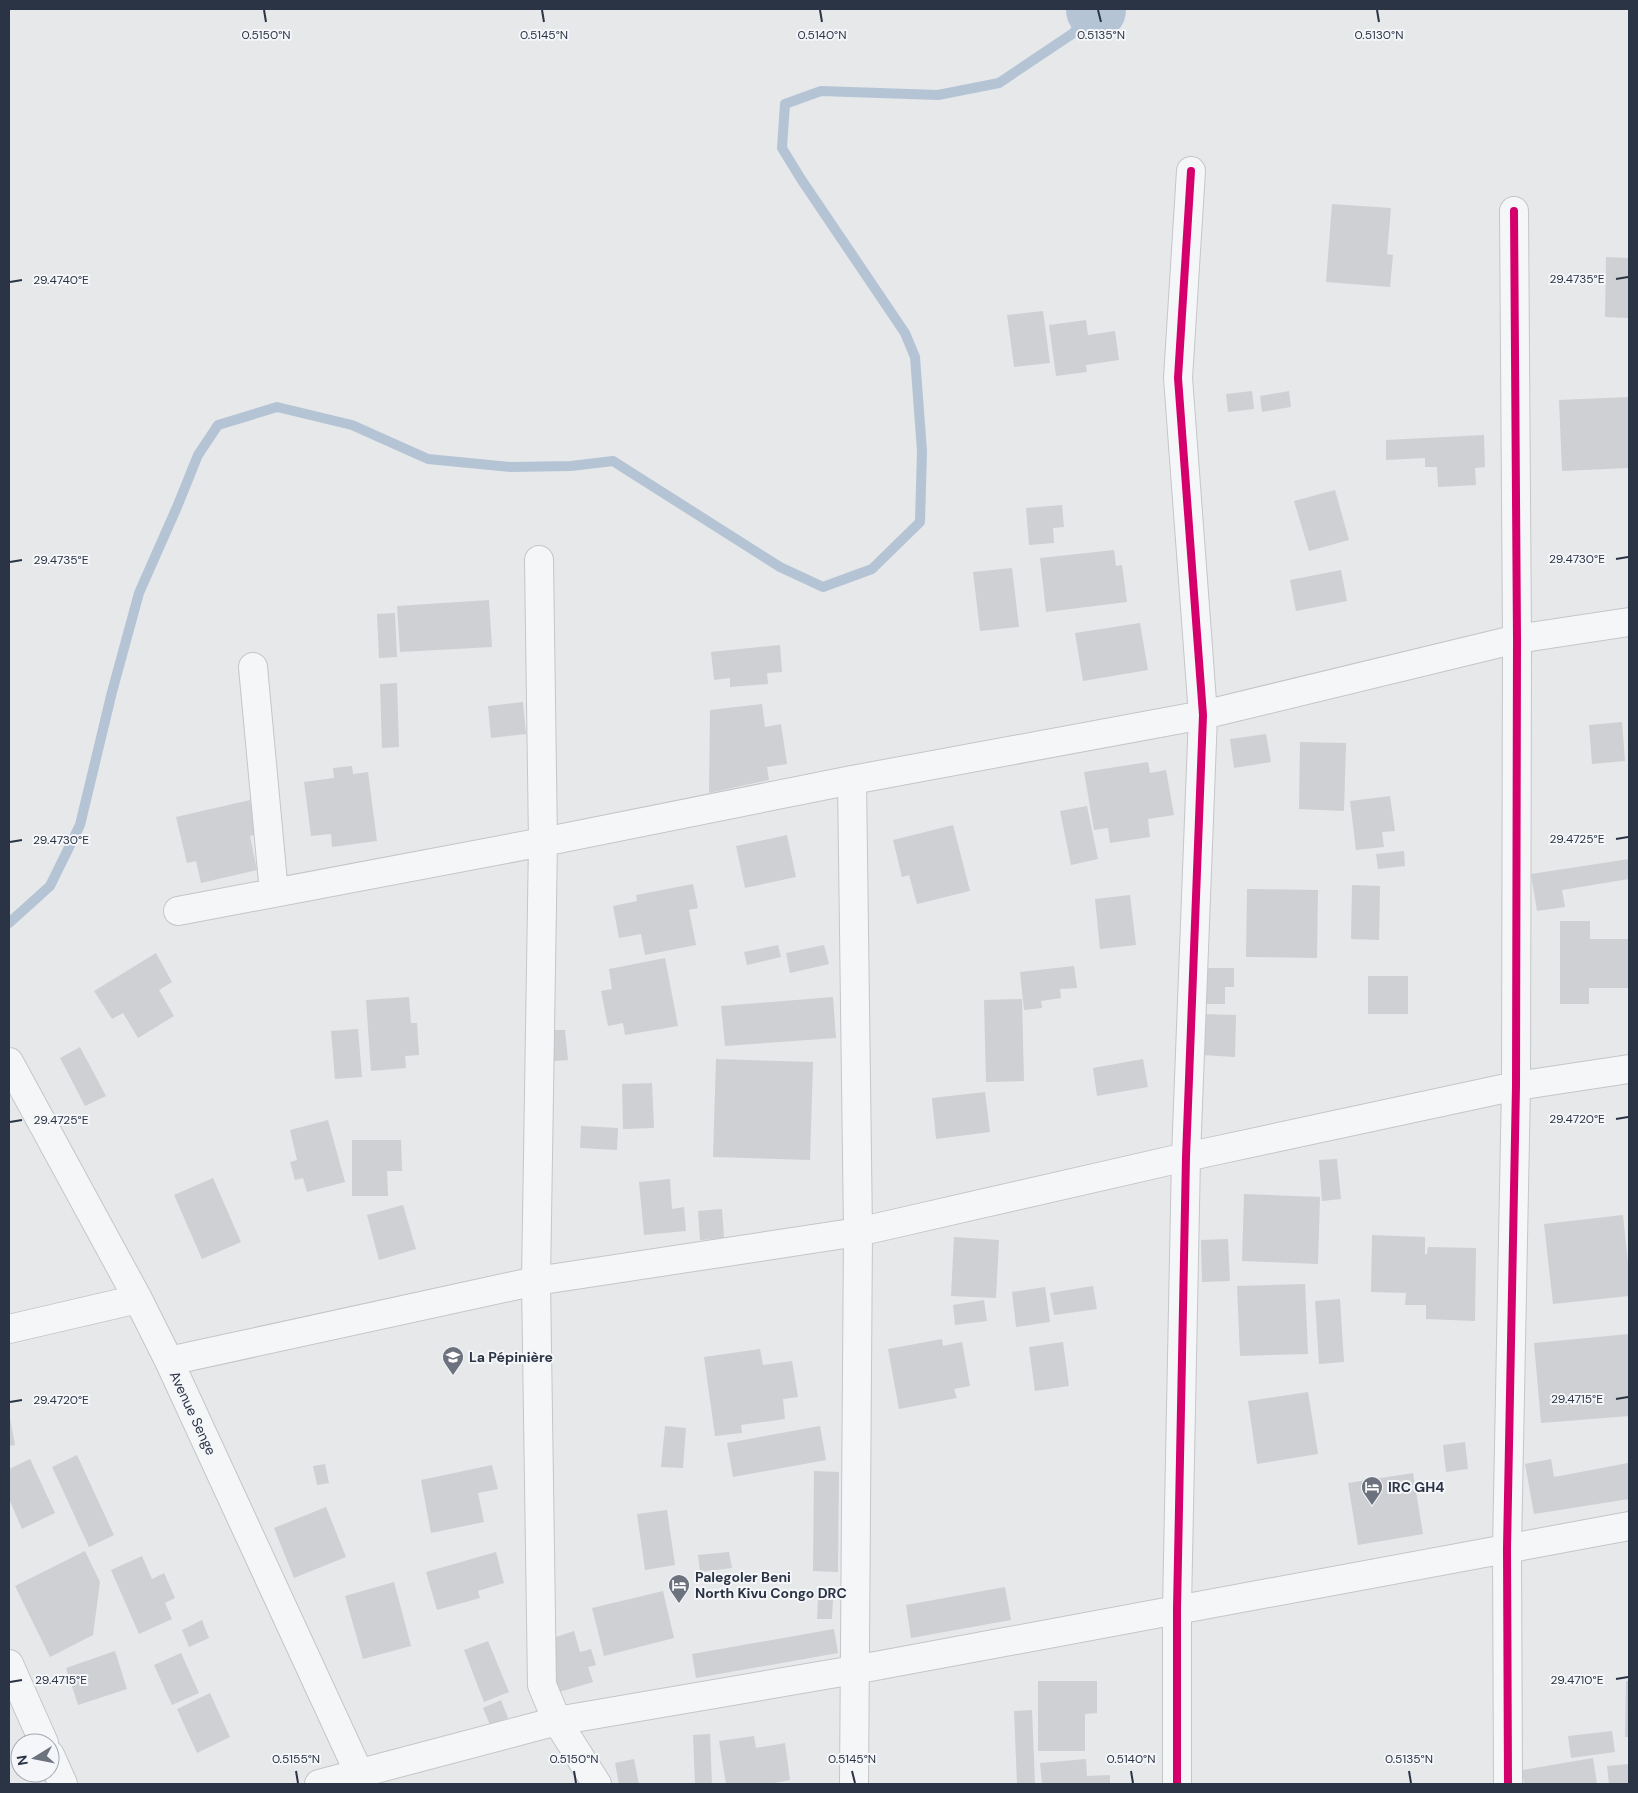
<svg xmlns="http://www.w3.org/2000/svg" width="1638" height="1793" viewBox="0 0 1638 1793" font-family="'DM Sans',sans-serif">
<style>
.lines{fill:none;stroke-linecap:round;stroke-linejoin:round}
.stream{stroke:#b4c4d5;stroke-width:10}
.river{stroke:#b4c4d5;stroke-width:60}
.building{fill:#ced0d3}
.minor-casing{stroke:#c4c6c8;stroke-width:30}
.minor{stroke:#f5f6f7;stroke-width:28}
.cycleway-casing{stroke:#f4f6f9;stroke-width:11}
.cycleway{stroke:#d6006c;stroke-width:8}
.ticks{fill:none;stroke:#2b3445;stroke-width:2}
.labels{text-anchor:middle;dominant-baseline:central;stroke-width:4;stroke-linejoin:round;paint-order:stroke}
.poi-label{font-size:14px;font-weight:bold;fill:#2b3445;stroke:#f4f6f9;text-anchor:start}
.street-label{font-size:14px;fill:#2b3445;stroke:#f4f6f9}
.ticks-label{font-size:12px;text-anchor:middle;fill:#2b3445;stroke:#f4f6f9;stroke-width:4;stroke-linejoin:round;paint-order:stroke}
</style>
<rect width="100%" height="100%" fill="#e6e8ea"/>
<g class="lines">
<path class="stream" d="M9,923L50,886L80,825L112,692L139,593L177,507L198,455L218,425L277,407L352,425L428,459L511,467L571,466L613,461L780,567L823,587L872,569L920,522L922,451L915,357L905,333L801,179L782,148L785,104L821,91L938,95L999,83L1072,34L1096,10"/>
<path class="river" d="M1096,10V9"/>
</g>
<path class="building" d="M1332,204L1391,208L1387,254L1393,255L1390,287L1326,282Z
M1606,257L1629,258V318L1605,317Z
M1043,311L1050,363L1014,367L1007,315Z
M1086,320L1088,335L1115,331L1119,360L1086,365L1087,372L1056,376L1049,325Z
M1252,391L1254,409L1228,412L1226,394Z
M1289,391L1291,407L1262,412L1260,396Z
M1629,397V468L1562,471L1559,400Z
M1484,435L1485,467L1475,468L1476,485L1438,487L1437,467H1425V458L1386,460V440Z
M1335,490L1349,540L1309,551L1294,501Z
M1062,505L1064,527L1053,528L1054,543L1029,545L1026,508Z
M1114,550L1116,566L1122,565L1127,602L1046,612L1040,558Z
M1012,568L1019,627L980,631L973,572Z
M1341,570L1347,601L1296,611L1290,580Z
M489,600L492,647L400,652L397,606Z
M395,613L397,657L379,658L377,614Z
M1140,623L1148,670L1083,681L1075,633Z
M780,645L782,672L767,673L768,684L730,687V678L714,680L711,652Z
M397,683L399,747L382,748L380,684Z
M523,702L526,734L491,738L488,706Z
M762,704L765,727L781,724L787,764L767,767L769,780L709,793L710,710Z
M1622,722L1625,761L1592,764L1589,725Z
M1266,734L1271,762L1234,768L1230,739Z
M1300,742L1346,743L1344,811L1299,809Z
M1148,762L1150,773L1166,770L1174,815L1148,819L1150,837L1110,843L1108,828L1094,830L1084,772Z
M352,766L353,774L368,772L377,841L332,847L331,834L311,836L304,782L334,778L333,768Z
M1390,796L1395,831L1382,832L1384,847L1356,850L1350,801Z
M250,800L258,834L250,836L257,870L201,883L196,861L187,863L176,817Z
M1087,806L1098,859L1071,865L1060,811Z
M953,825L970,891L917,904L909,875L902,877L893,840Z
M787,835L796,877L745,888L736,846Z
M1404,851L1405,866L1378,869L1376,854Z
M1629,859V879L1562,890L1565,907L1537,911L1531,874Z
M693,884L698,908L689,910L696,945L645,955L641,934L619,938L613,906L637,901L636,895Z
M1352,885L1380,886L1379,940L1351,939Z
M1247,889L1318,890L1317,958L1246,957Z
M1130,895L1136,945L1100,949L1095,899Z
M1560,921H1590V939H1629V988H1589V1004H1560Z
M778,945L781,957L747,965L744,952Z
M824,945L829,964L790,973L786,953Z
M156,953L172,982L159,990L174,1016L138,1038L123,1013L112,1019L94,991Z
M665,958L678,1026L625,1035L623,1023L608,1026L601,991L612,989L609,969Z
M1074,966L1077,988L1060,989L1061,998L1041,1001L1042,1008L1024,1010L1020,972Z
M1207,968H1234V987H1225V1004H1207Z
M1368,976H1408V1014H1368Z
M409,997L411,1023H417L419,1055L405,1056L406,1068L371,1071L366,1000Z
M833,997L836,1038L725,1046L721,1006Z
M1022,999L1024,1081L986,1082L984,1000Z
M1203,1014L1236,1015L1235,1057L1202,1055Z
M358,1029L362,1077L335,1079L331,1031Z
M552,1030H565L568,1060L554,1061Z
M80,1047L106,1096L85,1106L60,1058Z
M716,1059L813,1062L810,1160L713,1157Z
M1143,1059L1148,1087L1097,1096L1093,1068Z
M652,1083L654,1128L623,1129L622,1084Z
M985,1092L990,1132L936,1139L932,1098Z
M328,1120L345,1182L307,1192L303,1178L295,1180L290,1162L297,1160L290,1130Z
M581,1126L618,1128L617,1150L580,1148Z
M352,1140H401L402,1171H387L388,1196H352Z
M1337,1159L1341,1199L1322,1201L1319,1160Z
M213,1178L241,1242L202,1259L174,1195Z
M670,1179L672,1209L684,1207L686,1231L644,1235L639,1182Z
M1244,1194L1320,1197L1318,1264L1242,1261Z
M403,1205L416,1249L379,1260L367,1215Z
M722,1209L724,1238L700,1240L698,1211Z
M1623,1215L1629,1273V1296L1553,1304L1544,1224Z
M1372,1235L1425,1237V1254H1427L1428,1247L1476,1248L1475,1321L1426,1319V1305H1405L1406,1293L1371,1292Z
M954,1237L999,1240L996,1298L951,1296Z
M1228,1239L1230,1281L1202,1282L1201,1240Z
M1305,1284L1308,1354L1240,1356L1237,1286Z
M1093,1286L1097,1309L1054,1315L1050,1293Z
M1045,1287L1050,1322L1016,1327L1012,1292Z
M1340,1299L1344,1362L1319,1364L1315,1301Z
M984,1300L987,1321L955,1325L953,1305Z
M1629,1334V1416L1541,1423L1534,1343Z
M942,1339L943,1346L962,1342L970,1386L954,1389L957,1398L899,1409L888,1349Z
M1063,1342L1069,1386L1035,1391L1029,1347Z
M760,1349L763,1365L792,1361L798,1397L783,1399L785,1419L741,1425L742,1433L715,1436L704,1357Z
M1308,1392L1318,1454L1257,1464L1248,1401Z
M9,1413L15,1445L9,1446Z
M665,1426L686,1428L683,1468L661,1467Z
M820,1426L826,1460L733,1477L727,1443Z
M1465,1442L1468,1469L1446,1472L1443,1445Z
M77,1455L114,1535L89,1547L52,1467Z
M30,1459L55,1513L22,1529L9,1499V1469Z
M1551,1459L1554,1477L1628,1463L1629,1499L1534,1514L1525,1464Z
M325,1464L329,1483L317,1485L313,1466Z
M492,1465L498,1489L478,1493L484,1522L431,1533L421,1480Z
M814,1471L839,1472L838,1572L813,1571Z
M1413,1473L1423,1534L1358,1545L1348,1483Z
M326,1507L346,1557L294,1578L274,1528Z
M667,1510L675,1565L645,1570L637,1514Z
M85,1551L100,1582L93,1635L50,1657L15,1586Z
M496,1552L504,1583L478,1591L480,1598L437,1610L426,1572Z
M729,1552L732,1568L700,1572L698,1555Z
M142,1556L152,1579L164,1573L175,1598L165,1603L172,1619L139,1634L111,1570Z
M394,1582L411,1646L363,1659L345,1596Z
M1005,1587L1011,1620L911,1638L906,1605Z
M663,1591L674,1638L604,1656L592,1608Z
M818,1599H833L832,1619H817Z
M202,1620L209,1638L189,1647L182,1630Z
M834,1629L838,1653L696,1678L692,1654Z
M574,1631L580,1652L591,1649L596,1665L588,1667L593,1682L559,1692L544,1641Z
M488,1641L509,1692L484,1702L464,1650Z
M115,1651L127,1689L78,1705L66,1668Z
M181,1653L199,1693L172,1705L154,1665Z
M1038,1681H1097V1713L1085,1714V1751H1038Z
M1626,1681H1629V1737H1625Z
M210,1693L230,1737L197,1753L177,1709Z
M501,1700L508,1718L490,1725L483,1708Z
M1032,1710L1035,1784H1017L1014,1711Z
M1612,1731L1615,1752L1571,1758L1568,1736Z
M710,1734L712,1784H695L693,1735Z
M754,1736L756,1748L785,1743L790,1780L774,1783L775,1784H726L719,1741Z
M1593,1758L1597,1784H1524L1522,1770Z
M634,1759L639,1784H619L615,1763Z
M1086,1759L1087,1776L1110,1775V1784H1042L1040,1763Z
M1629,1764V1784H1609L1607,1766Z"/>
<g class="lines">
<g class="minor-casing">
<path id="minor" d="M539,560L543,842L536,1281L542,1685L557,1721L597,1784
M253,667L274,893
M852,780L858,1232L854,1784
M178,911L543,842L852,780L1203,715L1517,639L1629,622
M9,1062L138,1299L169,1361L359,1773
M9,1329L138,1299
M169,1361L536,1281L858,1232L1186,1157L1516,1086L1629,1069
M9,1664L44,1743
M50,1755L63,1784
M319,1784L557,1721L854,1670L1629,1526
M1177,1784V1609L1186,1157L1203,715L1178,378L1191,171
M1508,1784L1507,1548L1516,1086L1517,639L1514,211"/>
</g>
<use href="#minor" class="minor"/>
<g class="cycleway-casing">
<path id="cycleway" d="M1177,1784V1609L1186,1157L1203,715L1178,378L1191,171
M1508,1784L1507,1548L1516,1086L1517,639L1514,211"/>
</g>
<use href="#cycleway" class="cycleway"/>
</g>
<path class="ticks" d="M264,10L266,22M542,10L544,22M820,10L822,22M1098,10L1101,22M1377,10L1379,22M1616,279L1628,277M10,282L22,280M1616,559L1628,557M10,562L22,560M1616,839L1628,837M10,842L22,840M1616,1119L1628,1117M10,1122L22,1120M1616,1399L1628,1397M10,1402L22,1400M1616,1679L1628,1677M10,1682L22,1680M296,1771L298,1783M574,1771L576,1783M852,1771L855,1783M1131,1771L1133,1783M1409,1771L1411,1783"/>
<defs>
<g id="school-pin" transform="scale(1.125)"><path d="M0 17L-7.5 6A9.5 9.5 0 1 1 7.5 6Z" fill="#6c737f" stroke="#f4f6f9"/><path d="M0-5L7-2L0 1L-7-2ZM-4 1L0 2.5L4 1V4Q0 6-4 4Z" fill="#fff"/></g>
<g id="hotel-pin" transform="scale(1.125)"><path d="M0 17L-7.5 6A9.5 9.5 0 1 1 7.5 6Z" fill="#6c737f" stroke="#f4f6f9"/><path d="M-6-4.5h1.5V1H6V5H4.5V3h-9V5H-6ZM-4 0a1.8 1.8 0 1 1 3.6 0ZM.5 0V-2.5h3Q6-2.5 6 0Z" fill="#fff"/></g>
</defs>
<g fill-rule="evenodd">
<use href="#school-pin" x="453" y="1357"/>
<use href="#hotel-pin" x="1372" y="1487"/>
<use href="#hotel-pin" x="679" y="1585"/>
</g>
<g class="labels">
<g class="poi-label">
<text x="469" y="1357">La Pépinière</text>
<text x="1388" y="1487">IRC GH4</text>
<text x="695" y="1577">Palegoler Beni<tspan x="695" dy="16">North Kivu Congo DRC</tspan></text>
</g>
<g class="street-label">
<text transform="translate(193 1413) rotate(65)">Avenue Senge</text>
</g>
</g>
<g class="ticks-label">
<text x="1379" y="39">0.5130°N</text>
<text x="266" y="39">0.5150°N</text>
<text x="544" y="39">0.5145°N</text>
<text x="822" y="39">0.5140°N</text>
<text x="1101" y="39">0.5135°N</text>
<text x="1577" y="283">29.4735°E</text>
<text x="61" y="284">29.4740°E</text>
<text x="1577" y="563">29.4730°E</text>
<text x="61" y="564">29.4735°E</text>
<text x="1577" y="843">29.4725°E</text>
<text x="61" y="844">29.4730°E</text>
<text x="1577" y="1123">29.4720°E</text>
<text x="61" y="1124">29.4725°E</text>
<text x="1577" y="1403">29.4715°E</text>
<text x="61" y="1404">29.4720°E</text>
<text x="1577" y="1684">29.4710°E</text>
<text x="61" y="1684">29.4715°E</text>
<text x="296" y="1763">0.5155°N</text>
<text x="574" y="1763">0.5150°N</text>
<text x="852" y="1763">0.5145°N</text>
<text x="1131" y="1763">0.5140°N</text>
<text x="1409" y="1763">0.5135°N</text>
</g>
<rect width="1638" height="1793" fill="none" stroke="#2b3445" stroke-width="20"/>
<g transform="translate(35 1758) rotate(260)"><circle r="24" fill="#f4f6f9" stroke="#a4a8b1"/>
<path d="M0-4L9 19L0 12L-9 19Z" fill="#6c737f"/>
<text y="-8" font-size="14" font-weight="bold" text-anchor="middle" fill="#2b3445">N</text>
</g>
</svg>
